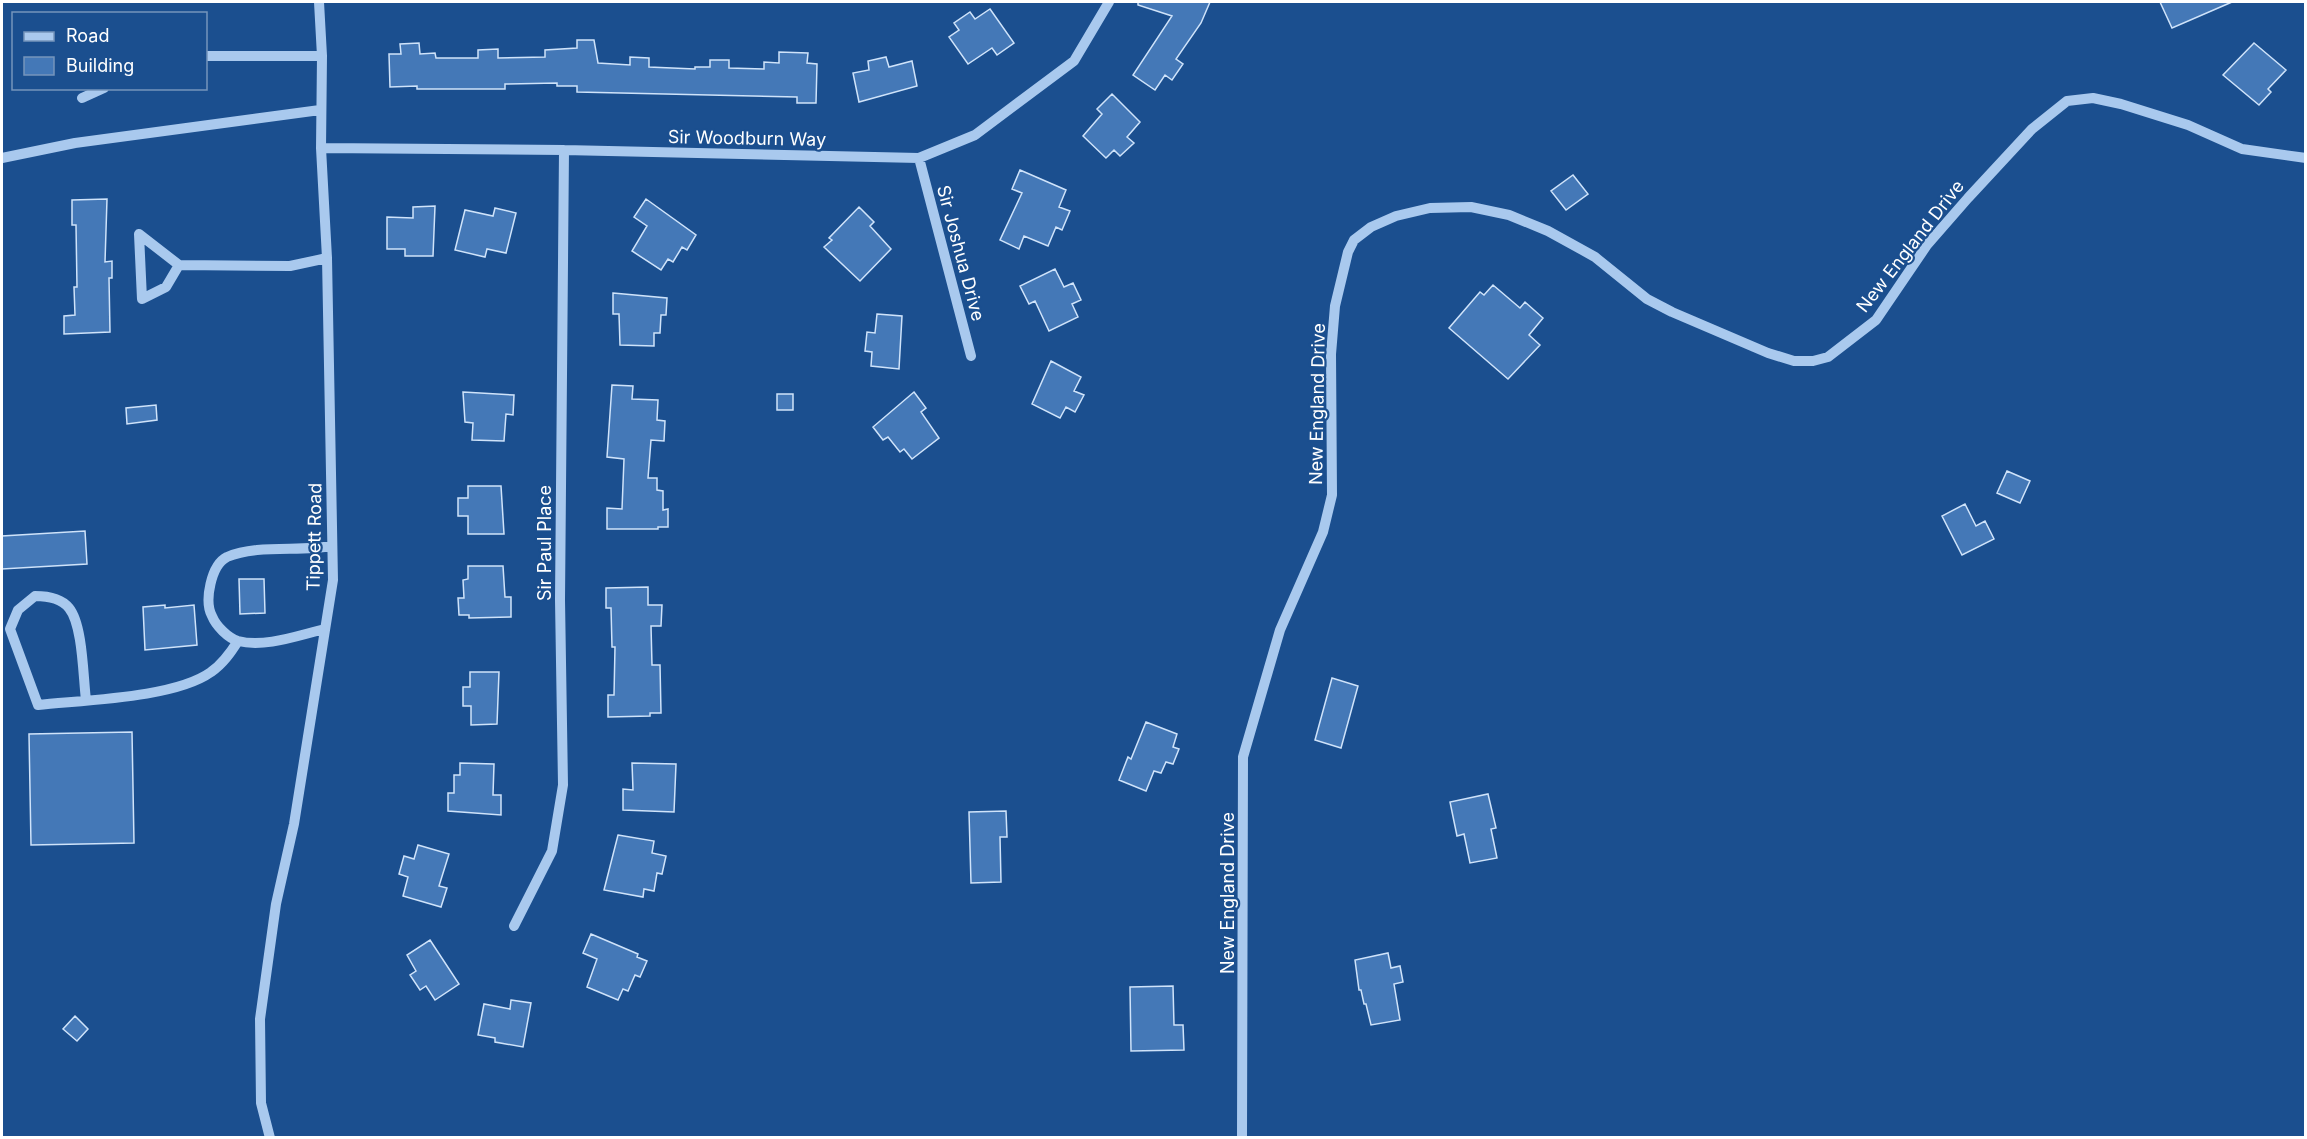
<svg xmlns="http://www.w3.org/2000/svg" width="2307" height="1139" viewBox="0 0 2307 1139" font-family="Inter,sans-serif">
<style>
.building{fill:#4478b7;stroke:#cfe3fa;stroke-width:1.5}
.lines{fill:none;stroke-linecap:round;stroke-linejoin:round}
.minor{stroke:#a9c9ee;stroke-width:10}
.labels{text-anchor:middle;dominant-baseline:central;stroke-width:4.5;stroke-linejoin:round;paint-order:stroke}
.street-label{font-size:18px;fill:#fff;stroke:#1b4f8f}
</style>
<rect width="100%" height="100%" fill="#1b4f8f"/>
<path class="building" d="M1138,2H1210L1201,23L1176,59L1183,64L1172,80L1165,75L1155,90L1133,75L1172,16L1138,5Z
M2160,2H2232L2172,28Z
M990,9L1014,43L997,55L992,48L968,64L949,37L959,30L954,23L970,12L975,19Z
M577,40H594L598,63L630,65V57L649,58V67L695,69V67H710V60H729V68L764,69V62L779,63V52L808,53L807,63L817,64L816,103H797V97L577,92V86H557V83L505,84V89H417V86L390,87L389,54H401L400,44L419,43L420,54L435,53L436,58H478V50L498,49V58L545,57V50L577,48Z
M2254,43L2286,70L2268,89L2271,92L2259,105L2223,75Z
M886,57L889,67L912,61L917,86L859,102L853,73L869,70L868,61Z
M1112,94L1140,122L1127,137L1134,143L1120,156L1114,150L1106,158L1083,136L1102,114L1097,109Z
M1020,170L1066,190L1059,207L1070,211L1062,230L1056,227L1048,246L1024,236L1019,249L1000,240L1022,193L1012,189Z
M1573,175L1588,194L1566,210L1551,191Z
M107,199L105,262L112,261V278H109L110,332L64,334V316L75,315L74,287H77L76,225H72V200Z
M646,199L696,235L687,250L682,247L673,262L668,259L661,270L632,251L647,226L634,217Z
M435,206L433,256H405V249H387V217L413,218V207Z
M859,207L874,222L870,226L891,249L860,281L824,247L832,240L829,238Z
M495,208L516,213L506,253L487,249L485,257L455,250L465,210L493,216Z
M1055,269L1064,287L1073,283L1081,300L1072,304L1078,317L1049,331L1035,301L1029,304L1020,286Z
M1493,285L1520,308L1525,302L1543,318L1529,335L1540,345L1508,379L1449,328L1480,292L1484,295Z
M613,293L667,298L666,315H661L660,333H654V346L620,345L619,314H613Z
M877,314L902,316L899,369L871,366L872,352L865,351L867,332L875,333Z
M1051,361L1081,377L1074,391L1084,395L1075,412L1066,407L1060,418L1032,404Z
M612,385L633,386L632,399L658,400L657,420L665,421L664,441L651,440L648,478H657V490L663,491V510L668,509V527H658V529H607V508L622,509L624,459L607,457Z
M463,392L514,395L513,415L506,414L504,441L472,440L473,423L465,422Z
M914,392L926,408L921,412L939,438L912,459L904,449L900,452L888,437L883,440L873,427Z
M777,394H793V410H777Z
M156,405L157,420L127,424L126,408Z
M2007,471L2030,481L2020,503L1997,493Z
M468,486H501L504,534H468V516H458V498H468Z
M1965,504L1976,526L1985,521L1994,539L1962,555L1942,516Z
M85,531L87,564L2,569V536Z
M468,566H503L505,597H511V617L469,618V615H459L458,598H464L463,580L468,579Z
M239,579H264L265,613L240,614Z
M648,587V605H662L661,626H651L652,665H660L661,713H650V716L608,717V695H614L615,647H612L611,608H606V588Z
M165,605V608L194,605L197,645L145,650L143,607Z
M470,672H499L497,724L471,725V706H463V687H470Z
M1332,678L1358,686L1341,748L1315,740Z
M1146,722L1177,734L1173,747L1179,749L1173,764L1166,762L1161,773L1154,771L1146,791L1119,780L1128,757L1131,759Z
M132,732L134,843L31,845L29,734Z
M460,763L494,764L493,795H501V815L448,811V793H454V775H460Z
M632,763L676,764L674,812L623,810V789L633,790Z
M1488,794L1496,828L1491,829L1497,858L1470,863L1464,834L1457,836L1450,802Z
M1006,811L1007,837H1000L1001,882L971,883L969,812Z
M618,835L654,841L652,853L666,856L662,874L657,873L654,891L644,889L643,897L604,890Z
M418,845L449,854L439,886L447,888L441,907L403,896L408,877L399,874L404,856L414,859Z
M591,934L638,954L637,957L647,961L640,977L635,975L628,991L623,989L618,1000L587,987L597,959L583,953Z
M430,940L459,984L435,1000L426,986L420,990L410,975L416,971L407,955Z
M1388,953L1391,968L1400,966L1403,982L1394,984L1400,1020L1371,1025L1366,1004H1364L1361,990H1359L1355,960Z
M1173,986L1174,1025H1183L1184,1050L1131,1051L1130,987Z
M511,1000L531,1003L523,1047L495,1042V1038L478,1035L484,1004L510,1009Z
M75,1016L88,1029L77,1041L63,1029Z"/>
<g class="lines">
<path class="minor" d="M206,56H322
M82,98L104,88
M321,148L564,150L919,158L975,135L1074,61L1109,2
M2,158L75,143L320,110
M919,158L971,356
M139,234L179,265L290,266L327,258
M139,234L142,299L166,287L179,265
M325,629C299,635 265,648 238,641C228,638 216,626 212,616C204,601 211,565 227,557C258,544 299,552 332,546
M86,700C83,677 83,625 69,608C61,598 48,596 35,596L18,610L10,629L38,705C84,700 175,698 211,672C223,664 231,652 238,641
M514,926L552,851L563,785L560,600L564,150
M270,1138L261,1103L260,1019L276,904L294,824L333,580L327,258L321,148L322,56L319,2
M1242,1138L1243,757L1280,630L1323,532L1332,495L1331,354L1335,306L1348,252L1354,240L1371,227L1396,216L1430,208L1471,207L1509,215L1548,231L1595,257L1647,299L1672,312L1768,353L1794,361H1813L1828,357L1876,320L1927,245L1968,198L2032,129L2067,101L2093,98L2121,104L2188,125L2242,149L2306,158"/>
</g>
<g class="labels">
<g class="street-label">
<text transform="translate(747 138) rotate(1)">Sir Woodburn Way</text>
<text transform="translate(1910 246) rotate(-52)">New England Drive</text>
<text transform="translate(961 253) rotate(75)">Sir Joshua Drive</text>
<text transform="translate(1317 404) rotate(-89)">New England Drive</text>
<text transform="translate(314 537) rotate(-89)">Tippett Road</text>
<text transform="translate(544 543) rotate(-90)">Sir Paul Place</text>
<text transform="translate(1227 893) rotate(-90)">New England Drive</text>
</g>
</g>
<rect width="2307" height="1139" fill="none" stroke="#ffffff" stroke-width="6"/>
<rect x="12" y="12" width="195" height="78" fill="#1b4f8f" stroke="#7695bc" stroke-width="1.5"/>
<rect x="24" y="32" width="30" height="9" fill="#a9c9ee" stroke="#7695bc" stroke-width="1.5"/>
<text x="66" y="42" font-size="18" fill="#ffffff">Road</text>
<rect x="24" y="57" width="30" height="18" fill="#4478b7" stroke="#7695bc" stroke-width="1.5"/>
<text x="66" y="72" font-size="18" fill="#ffffff">Building</text>
</svg>
